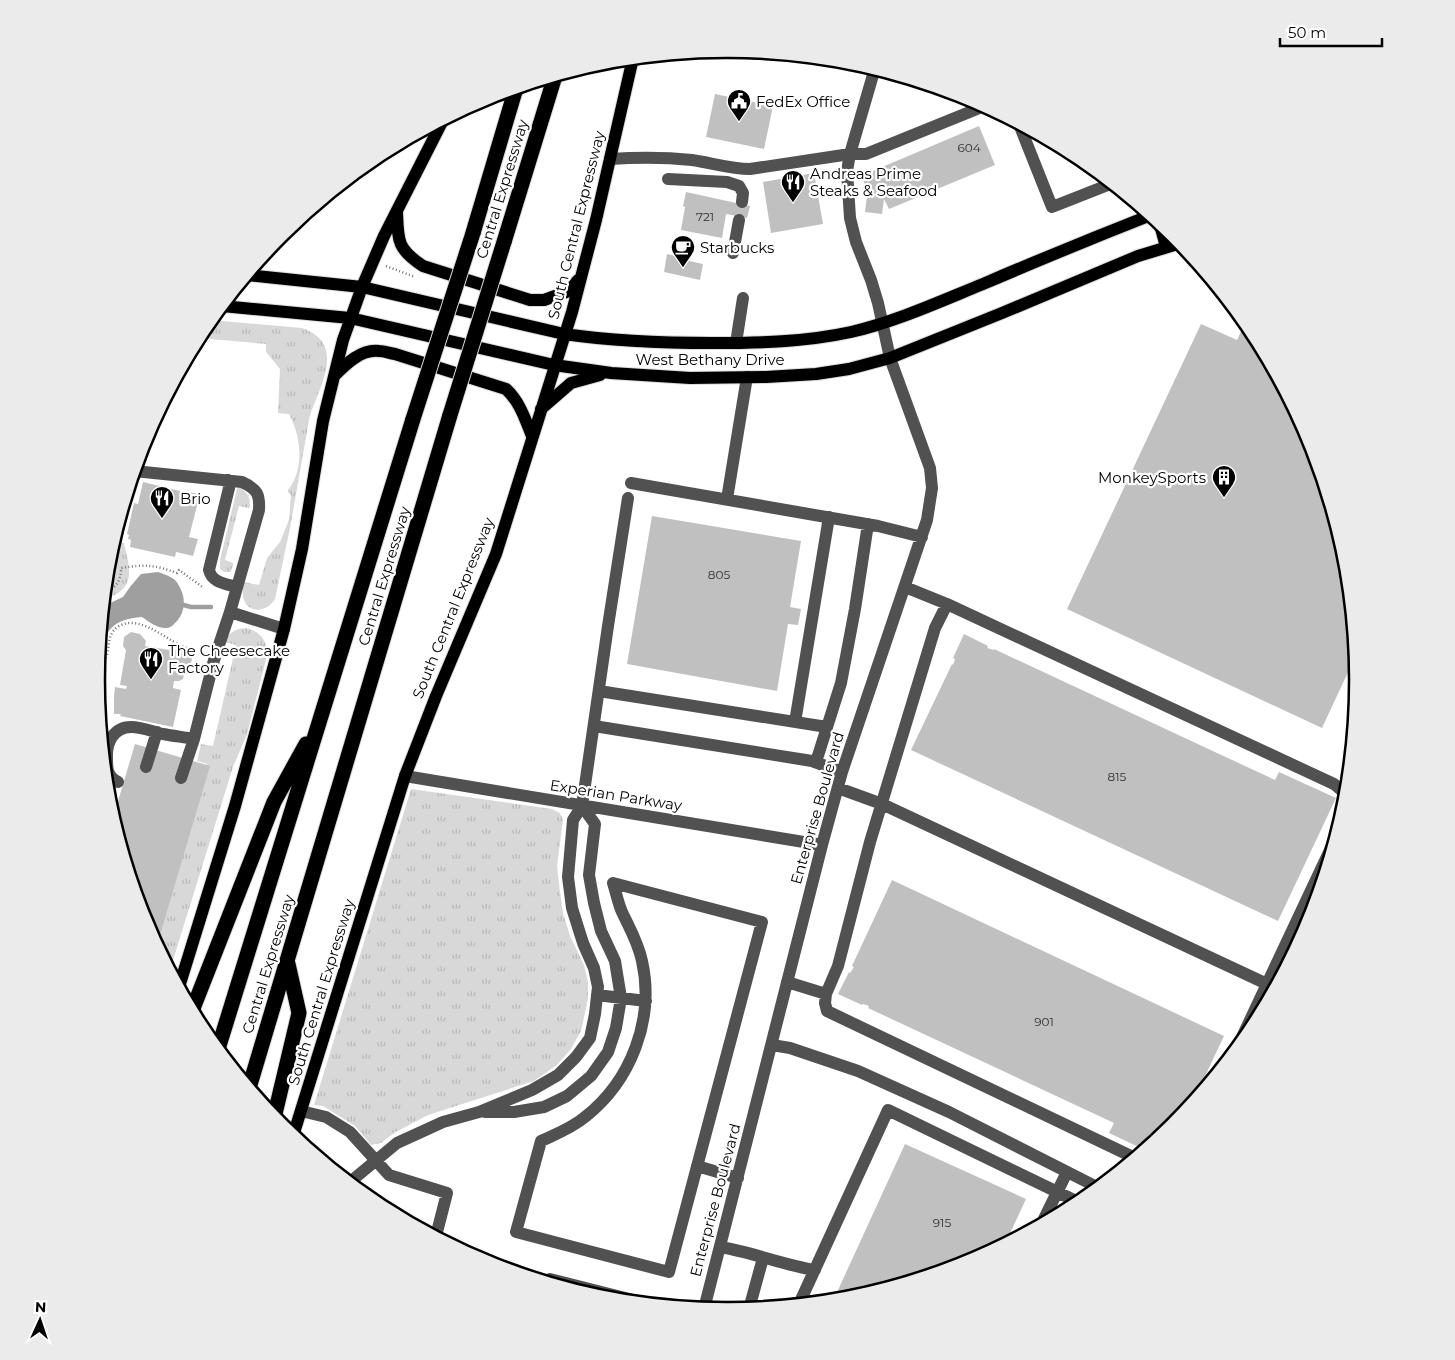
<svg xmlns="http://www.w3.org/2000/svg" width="1455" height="1360" viewBox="0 0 1455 1360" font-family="Montserrat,sans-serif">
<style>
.grass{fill:url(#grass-tufts)}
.water{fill:#9f9f9f}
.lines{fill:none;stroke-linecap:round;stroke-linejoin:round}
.stream{stroke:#9f9f9f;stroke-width:4.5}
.building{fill:#c0c0c0}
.major-casing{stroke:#dbdbdb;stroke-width:14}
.highway-casing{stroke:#dbdbdb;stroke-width:17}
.path{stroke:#737373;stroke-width:2.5;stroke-dasharray:1 2.5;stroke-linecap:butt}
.minor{stroke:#515151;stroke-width:12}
.major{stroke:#000;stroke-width:12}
.highway{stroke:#000;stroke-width:15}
.highway-bridge-casing{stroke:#dbdbdb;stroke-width:17;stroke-linecap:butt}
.highway-bridge{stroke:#000;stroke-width:15}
.labels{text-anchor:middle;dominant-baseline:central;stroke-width:4.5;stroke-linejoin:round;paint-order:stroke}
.number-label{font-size:12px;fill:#303030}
.poi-label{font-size:15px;fill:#000;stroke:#fff;text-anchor:start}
.street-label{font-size:15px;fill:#000;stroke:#fff}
.rim{fill:none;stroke:#000;stroke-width:2.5}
</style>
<defs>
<pattern id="grass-tufts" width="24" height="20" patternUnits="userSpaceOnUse" patternTransform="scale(1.25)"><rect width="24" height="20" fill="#d8d8d8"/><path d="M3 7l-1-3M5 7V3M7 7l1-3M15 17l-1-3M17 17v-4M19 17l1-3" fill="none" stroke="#b8b8b8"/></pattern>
</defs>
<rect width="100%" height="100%" fill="#fff"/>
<path class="grass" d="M210,320L302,328C343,342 324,379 313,407C310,413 309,420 308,426L290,528L275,599C268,611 250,615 244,600C242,595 243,589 243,584L244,582L259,585L267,558L280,542L289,520L291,495L288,492V490C305,469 301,436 289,414L278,413L280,369L266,352V344L198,338L203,329Z
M239,487C247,492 252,498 249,508L239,506L225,560L233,563V566L230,572H224L220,569V560L237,489Z
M113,542L124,543C126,553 130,565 129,575C128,588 116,597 104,598L108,557Z
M246,628C260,632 265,638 268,652L247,734L233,767L170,970L154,940L207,764L197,761L201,744L213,746L236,645L224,642C230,632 234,629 246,628Z
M411,789L552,809L560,813L563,820L557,866L560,892L563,913L570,936L584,965L588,982V999L581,1031L571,1049L557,1065L534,1081L428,1115L394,1133L381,1143L371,1145L355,1126L323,1106L314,1105Z"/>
<path class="water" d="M158,572C166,575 174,577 178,584C186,596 186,611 177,621C174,624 171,628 167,628C158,629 149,622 142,617C113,619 102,631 101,660L98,661L104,604L106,605L123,597L130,587L141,574Z"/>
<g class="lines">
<path class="stream" d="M180,604L191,607H211"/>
</g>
<path class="building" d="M715,94L773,106L764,149L706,137Z
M979,126L995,165L889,209L884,199L882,214L865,212L867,196H870L861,176Z
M814,173L823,224L771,233L763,182Z
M686,192L750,206L747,218L726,214L722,238L681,230L685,207L683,206Z
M667,254L680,257V259L703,264L700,280L664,272Z
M1246,321L1253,330L1311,439L1347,557L1356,655L1322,728L1067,609L1201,324L1237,340Z
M143,482L188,493V492L200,494L189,537L198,539L193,556L176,552L175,557L130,547L131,540L128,539L129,535L127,534L134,503L138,504Z
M121,516L120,539H114Z
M652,516L801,541L790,607L801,609L798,625L788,624L777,691L627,664Z
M131,632L140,634L146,641L145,646L169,650V648L193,654L190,667L186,666L183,679L179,681H174L173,688L181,690L173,727L120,716L121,714H114V696L115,687L126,689L127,686L120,685L126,650L123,646L124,637Z
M964,634L988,646L987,648L994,650V649L1275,780L1279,772L1336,798L1278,921L911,750L952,664L953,665L955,659L953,658Z
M135,744L210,766L157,945L144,921L113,818Z
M892,880L1224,1036L1192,1104L1174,1127L1145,1150L1109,1133L1114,1123L868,1008L869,1006L863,1004L862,1005L838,994L849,972L850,973L854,967L852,966Z
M905,1144L1026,1199L1005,1244L969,1263L850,1299L833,1301Z"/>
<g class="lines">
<g class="major-casing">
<path id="major" d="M397,212C398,241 397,249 423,266L530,300H544L569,291L578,280
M1159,221L1166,247
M247,275L362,287L564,334C613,341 662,343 712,343C759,343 805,342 851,332C895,322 941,301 983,284C1039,260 1095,237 1151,215
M222,306L350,318L554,365L611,373L690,378L766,377L816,374L849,369L890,358L1002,313L1138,256L1181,243
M335,375C346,364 361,349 379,351C384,351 389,353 395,354L506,389C520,402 525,419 532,436
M541,409L571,383L600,375
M179,987L235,806L284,629L302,549L323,421L343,340L362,287L384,236L443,120
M293,1136L405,776L436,696L496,554L572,312L596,220L633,58"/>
</g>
<g class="highway-casing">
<path id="highway" d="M473,233L516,88
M504,242L555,76
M192,1011L274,802L306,744
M218,1049L413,419
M249,1088L450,415
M274,1118L299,1013L288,964"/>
</g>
<path class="path" d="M386,266L415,277
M105,592C116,588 121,581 121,568C145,564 155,565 177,573L179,570L204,588
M98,665C115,657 102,636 119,626C139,615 163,637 180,645C187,649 195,650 203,652"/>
<path class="minor" d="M1019,124L1052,207L1113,183
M610,159C638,157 665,157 692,160C712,163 731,169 750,169L850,154H866L977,109
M668,179L727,182L739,186L743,193L742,202
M733,253L739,220
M736,343L743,298
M134,471L242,482C257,489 260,494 259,510L230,612L214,660L194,739L181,778
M228,480L229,488L209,570C212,583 226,584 237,587
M631,483L878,526L922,537
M727,499L747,377
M905,587L947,604L1334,784L1347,795
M230,612L284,629
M599,691L827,727
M795,722L829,517
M594,726L812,761L842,772
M816,762L841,683L855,609L868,524
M146,767L157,732
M405,776L822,845
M118,782C106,775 107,768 107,755C107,747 108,743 112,737C124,719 146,730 163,734C173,736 183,737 194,739
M838,788L882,804L1267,984
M613,883L762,922L669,1272L516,1232L541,1141C556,1134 572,1128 585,1117C631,1081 655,1019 642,961C638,942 630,929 622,912C618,903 616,892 613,883Z
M787,982L826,994L838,966L870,842L935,628L947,604
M826,994L825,1003L827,1011L1135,1158
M597,995L646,1001
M772,1045L790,1048L858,1071L949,1112L1095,1186L1093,1192
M1235,1052L1338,833
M301,1111L326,1117L350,1132L389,1175L447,1193L436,1236
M485,1112H514L544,1107L567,1096L591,1076L608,1052L616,1028L621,998L615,961L601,931L594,903L589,875L595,824L582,806
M697,1166L738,1178
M351,1184L356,1177L397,1143L443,1122L479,1112L532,1090L558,1075L576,1057L590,1038L595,1014L598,987L594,968L583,943L572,908L568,877L573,820L582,806L608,626L628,498
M1041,1225L1067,1172
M720,1247C752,1252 783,1265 815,1270
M546,1282L550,1279L645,1303
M799,1304L888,1110L1080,1203
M704,1309L822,845L842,772L927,520L932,488L930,468L890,358L878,303L871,280L856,242L850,218L847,171L850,154L875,68
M749,1309L763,1258"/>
<use href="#major" class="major"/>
<use href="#highway" class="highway"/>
<g class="highway-bridge-casing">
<path id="highway-bridge" d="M450,415L504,242
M413,419L473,233"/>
</g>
<use href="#highway-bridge" class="highway-bridge"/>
</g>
<defs>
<g id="civic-pin" transform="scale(1.25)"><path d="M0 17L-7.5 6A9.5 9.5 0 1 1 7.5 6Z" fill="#000" stroke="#fff"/><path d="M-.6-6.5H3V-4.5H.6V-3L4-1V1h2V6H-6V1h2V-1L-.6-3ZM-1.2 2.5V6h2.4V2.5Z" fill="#fff"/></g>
<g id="restaurant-pin" transform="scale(1.25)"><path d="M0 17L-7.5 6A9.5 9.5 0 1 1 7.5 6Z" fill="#000" stroke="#fff"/><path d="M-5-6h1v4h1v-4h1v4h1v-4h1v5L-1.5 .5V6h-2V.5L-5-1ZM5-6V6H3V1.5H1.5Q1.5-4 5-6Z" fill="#fff"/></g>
<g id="cafe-pin" transform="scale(1.25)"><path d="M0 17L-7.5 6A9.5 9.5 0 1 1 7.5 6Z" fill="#000" stroke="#fff"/><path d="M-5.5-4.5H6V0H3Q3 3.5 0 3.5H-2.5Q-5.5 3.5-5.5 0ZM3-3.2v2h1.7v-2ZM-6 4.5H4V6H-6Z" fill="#fff"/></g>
<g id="building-pin" transform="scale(1.25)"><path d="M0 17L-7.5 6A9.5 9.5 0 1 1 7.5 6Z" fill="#000" stroke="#fff"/><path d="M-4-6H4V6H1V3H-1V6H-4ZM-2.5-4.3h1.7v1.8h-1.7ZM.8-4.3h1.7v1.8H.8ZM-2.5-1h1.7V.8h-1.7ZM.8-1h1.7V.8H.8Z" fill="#fff"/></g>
</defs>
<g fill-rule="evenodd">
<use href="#civic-pin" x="739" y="101"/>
<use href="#restaurant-pin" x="793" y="182"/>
<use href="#cafe-pin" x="683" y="247"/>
<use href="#building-pin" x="1224" y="477"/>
<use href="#restaurant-pin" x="162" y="498"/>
<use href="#restaurant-pin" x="151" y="659"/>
</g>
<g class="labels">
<g class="number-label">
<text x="969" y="147">604</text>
<text x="705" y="216">721</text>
<text x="719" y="574">805</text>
<text x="1117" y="776">815</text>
<text x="1044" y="1021">901</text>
<text x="942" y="1222">915</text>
</g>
<g class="poi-label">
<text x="756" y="101">FedEx Office</text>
<text x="810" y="173">Andreas Prime<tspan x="810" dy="17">Steaks &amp; Seafood</tspan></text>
<text x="700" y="247">Starbucks</text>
<text x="1206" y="477" text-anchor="end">MonkeySports</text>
<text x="180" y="498">Brio</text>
<text x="168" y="650">The Cheesecake<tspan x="168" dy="17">Factory</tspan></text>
</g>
<g class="street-label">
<text transform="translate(502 189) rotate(-73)">Central Expressway</text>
<text transform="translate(576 225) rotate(-76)">South Central Expressway</text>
<text x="710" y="359">West Bethany Drive</text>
<text transform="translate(384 576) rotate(-73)">Central Expressway</text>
<text transform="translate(453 608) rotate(-68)">South Central Expressway</text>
<text transform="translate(616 795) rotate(9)">Experian Parkway</text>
<text transform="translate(817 808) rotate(-74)">Enterprise Boulevard</text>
<text transform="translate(268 964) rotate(-73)">Central Expressway</text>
<text transform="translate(321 992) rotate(-73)">South Central Expressway</text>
<text transform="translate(715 1200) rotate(-75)">Enterprise Boulevard</text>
</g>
</g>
<path d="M0 0H1455V1360H0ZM105 680a622 622 0 1 1 1244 0a622 622 0 1 1-1244 0Z" fill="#ebebeb" fill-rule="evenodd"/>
<path class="rim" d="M105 680a622 622 0 1 1 1244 0a622 622 0 1 1-1244 0Z"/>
<g transform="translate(40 1320) rotate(3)" stroke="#ffffff" stroke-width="4" paint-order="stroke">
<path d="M0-4L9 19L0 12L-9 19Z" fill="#000000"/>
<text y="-8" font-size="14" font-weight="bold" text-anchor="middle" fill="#000000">N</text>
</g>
<path d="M1280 38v8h102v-8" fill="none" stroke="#000000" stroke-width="2.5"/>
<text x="1288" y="38" font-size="15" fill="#000000" stroke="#ffffff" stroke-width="4" paint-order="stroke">50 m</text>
</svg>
